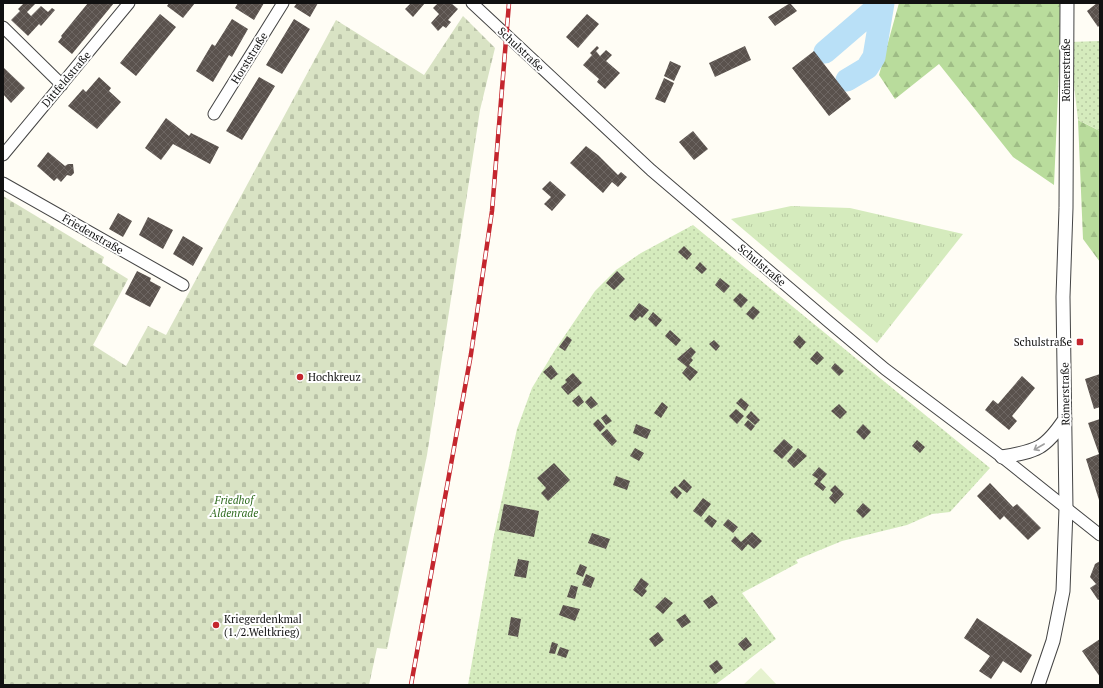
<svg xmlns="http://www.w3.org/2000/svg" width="1103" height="688" viewBox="0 0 1103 688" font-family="'PT Serif',serif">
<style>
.grass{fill:url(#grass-tufts)}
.forest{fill:url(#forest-firs)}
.cemetery{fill:url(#cemetery-stones)}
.garden{fill:url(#garden-dots)}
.pitch{fill:#e6f2cf}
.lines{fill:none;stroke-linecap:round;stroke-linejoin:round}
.river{stroke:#b9e0f7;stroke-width:23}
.building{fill:url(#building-cross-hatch)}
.minor-casing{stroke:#444;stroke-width:13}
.tertiary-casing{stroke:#444;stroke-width:15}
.minor{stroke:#fff;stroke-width:11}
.tertiary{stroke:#fff;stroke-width:13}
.rail-casing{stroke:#c4262e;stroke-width:4.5}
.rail{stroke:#fff;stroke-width:3;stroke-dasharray:9;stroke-linecap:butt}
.oneway{stroke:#a0a0a0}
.poi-dot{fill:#c4262e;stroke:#fff;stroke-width:1.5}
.labels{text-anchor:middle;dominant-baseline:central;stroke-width:4;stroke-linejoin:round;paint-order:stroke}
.street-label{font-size:11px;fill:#111;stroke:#fff}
.poi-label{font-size:11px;fill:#111;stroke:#fff;text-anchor:start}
.park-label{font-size:11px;font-style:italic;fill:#2f6b1f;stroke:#fff}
</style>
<defs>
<pattern id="grass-tufts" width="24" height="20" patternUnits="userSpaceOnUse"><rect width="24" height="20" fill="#d5ebbd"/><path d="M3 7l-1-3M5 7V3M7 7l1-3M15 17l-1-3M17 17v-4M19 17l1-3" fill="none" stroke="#b6c8a1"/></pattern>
<pattern id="forest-firs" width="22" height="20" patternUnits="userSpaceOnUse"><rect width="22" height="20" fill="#b9dc9c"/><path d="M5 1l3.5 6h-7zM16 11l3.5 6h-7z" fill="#9ebc85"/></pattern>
<pattern id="cemetery-stones" width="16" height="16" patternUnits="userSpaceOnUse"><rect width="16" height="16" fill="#d9e3c4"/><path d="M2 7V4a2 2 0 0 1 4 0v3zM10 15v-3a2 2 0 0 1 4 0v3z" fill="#b9c2a7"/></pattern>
<pattern id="garden-dots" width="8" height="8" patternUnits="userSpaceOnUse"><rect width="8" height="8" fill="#d5ebbd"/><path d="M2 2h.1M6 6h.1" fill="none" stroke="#b6c8a1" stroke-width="1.8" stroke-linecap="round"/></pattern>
<pattern id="building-cross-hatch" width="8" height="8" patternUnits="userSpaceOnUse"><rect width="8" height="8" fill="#5a524d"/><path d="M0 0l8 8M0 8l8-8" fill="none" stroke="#6d6662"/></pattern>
</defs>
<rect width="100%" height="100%" fill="#fffdf5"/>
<path class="grass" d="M791,206L850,208L963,234L877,343L731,219Z"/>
<path class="forest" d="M899,3H1062L1054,185L1013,157L939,64L895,99L879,75Z
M1078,120L1100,131V262L1083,239Z"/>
<path class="cemetery" d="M463,16L495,48L480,110L427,455L387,649L377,648L369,685H3V196L104,257L102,263L128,279L93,345L126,366L148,326L166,335L336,20L424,75Z"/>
<path class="garden" d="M1100,41V131L1078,120L1069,42Z
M693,225L990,468L950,512L932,514L907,525L842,541L796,560L798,563L742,593L776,639L715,685H468L493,540L517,429L532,388L555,350L595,291L616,270L641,253Z"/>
<path class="pitch" d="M761,668L777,685H743Z"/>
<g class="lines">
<path class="river" d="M825,52L882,3
M847,80L867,68L874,57L883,3"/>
</g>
<path class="building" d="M24,3H36L27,12L31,16L41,6L48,12L52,8L55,10L41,26L39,24L28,36L11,20L20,11L18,9Z
M88,3H114L72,54L58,42L62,37L61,36Z
M169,3H195L183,18L167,6Z
M238,3H264L254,20L235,8Z
M297,3H318L310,17L294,7Z
M411,3H425L413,17L405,9Z
M438,3H451L458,9L448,20L451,22L446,28L443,26L438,31L431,23L439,14L433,8Z
M790,3L797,11L775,26L768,17Z
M1097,3H1100V25L1098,27L1087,11Z
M160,14L176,27L136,76L120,63Z
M587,14L599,24L578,48L566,37Z
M232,19L248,29L232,57L229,55L213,82L196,71L212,44L215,46Z
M294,19L310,29L282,74L266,65Z
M597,46L599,48L596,51L600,56L606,50L612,55L606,61L620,73L605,89L597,82L599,79L583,65L592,55L590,53Z
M745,46L751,60L715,77L709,63Z
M814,51L851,99L829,116L792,68Z
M670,61L681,66L674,81L664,76Z
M3,67L25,88L11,103L3,94Z
M99,77L111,88L109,91L121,102L97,129L68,106L83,89L86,92Z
M259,77L275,86L242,140L226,131Z
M664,78L674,83L665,103L655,99Z
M166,118L189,136L191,133L219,147L210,164L173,144L161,160L145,148Z
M693,131L708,149L694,160L679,142Z
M586,146L598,155L618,175L621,172L627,177L618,187L612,182L603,193L570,163Z
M48,152L65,166L68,164H73L74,173L71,176L67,175L61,182L57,178L54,181L37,166Z
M550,181L566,195L552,211L544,204L551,197L542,189Z
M118,213L132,221L123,237L109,229Z
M148,217L173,230L163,249L139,235Z
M183,236L203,248L193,266L173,254Z
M684,246L692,254L687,260L678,252Z
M700,262L707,269L702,274L695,268Z
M137,271L151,278L150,281L161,287L150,307L125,294Z
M617,271L625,279L614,290L606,283Z
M720,278L730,286L724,293L715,285Z
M740,293L748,300L741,308L733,300Z
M639,303L649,310L642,318L640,316L635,321L629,316Z
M753,306L760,312L753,320L746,314Z
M653,312L662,320L656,327L648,319Z
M670,330L681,340L676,346L665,336Z
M799,335L806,342L800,349L793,342Z
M567,336L572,340L565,351L559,347Z
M714,340L720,346L716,351L709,344Z
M691,347L696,352L691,358L693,360L689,365L698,372L690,381L682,373L687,367L677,359Z
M817,351L824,358L817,365L810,359Z
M835,363L844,371L839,376L831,368Z
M551,365L558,374L551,380L543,372Z
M573,373L582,383L568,395L561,387L567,382L565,380Z
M1100,374V407L1094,409L1085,379Z
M1022,376L1035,388L1012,416L1017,421L1009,430L985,410L993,400L998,404Z
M579,395L584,402L578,407L572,401Z
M591,396L598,404L591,409L585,402Z
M741,398L749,405L745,411L736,403Z
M662,402L668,407L661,418L654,413Z
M839,404L847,412L840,419L831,411Z
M736,409L744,416L737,424L729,416Z
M751,411L760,420L755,425L746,417Z
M606,414L612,421L606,425L601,418Z
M598,419L605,427L600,432L593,424Z
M1100,419V500H1099L1086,459L1099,454L1088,423Z
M748,420L755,426L751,431L744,425Z
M636,424L651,430L647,439L633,433Z
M863,424L871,432L864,440L856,432Z
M607,429L617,441L612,446L601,434Z
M784,439L793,447L782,459L773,451Z
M917,440L925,447L920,453L912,446Z
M635,448L644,453L639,461L630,456Z
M798,448L807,456L794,468L787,461Z
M554,463L570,480L548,501L541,493L546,488L537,478Z
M819,467L827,474L820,482L826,487L823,491L814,484L818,479L812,475Z
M616,476L630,481L627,490L613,485Z
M684,479L692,487L687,493L678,486Z
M990,483L1013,507L1017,504L1041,528L1028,540L1004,516L1000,520L977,496Z
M835,485L844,494L835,504L829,498L833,493L830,490Z
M675,486L682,493L677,499L670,492Z
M703,498L711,504L701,517L693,511Z
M863,503L871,510L863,518L856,511Z
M504,504L539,511L534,537L499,530Z
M709,515L717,521L712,528L704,521Z
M728,519L738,527L733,533L723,525Z
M752,532L762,541L754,549L748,544L742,551L731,541L735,536L741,542Z
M592,533L610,539L606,549L588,543Z
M518,559L529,561L526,578L514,576Z
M1100,561V599L1098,600L1090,588L1096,584L1090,577L1095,564Z
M580,564L587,567L583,577L576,574Z
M586,574L595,578L591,588L582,585Z
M641,578L649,584L645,589L647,591L642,597L633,590Z
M571,585L578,587L575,599L567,597Z
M712,595L718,603L709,609L703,601Z
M665,597L673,603L663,614L655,607Z
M563,605L580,609L575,621L559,615Z
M685,614L691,622L682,628L676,620Z
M511,617L521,619L518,637L508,635Z
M977,618L1032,655L1021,673L1003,661L991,679L979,671L990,656L964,638Z
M658,632L664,640L655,647L649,639Z
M746,637L752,645L744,651L738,644Z
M1100,639V677L1082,651Z
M552,642L558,644L555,654L549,653Z
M560,647L569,650L566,658L557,655Z
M717,660L723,668L715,674L709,666Z"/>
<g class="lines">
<g class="minor-casing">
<path id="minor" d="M472,3L651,170L829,322L885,369L1002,457L1100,535
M3,27L62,85
M214,114L283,3
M3,155L129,3
M3,183L183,285"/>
</g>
<g class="tertiary-casing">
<path id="tertiary" d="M1002,457C1037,451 1045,449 1065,419
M1038,685L1053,641L1063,591L1066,509L1063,297L1066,208L1067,3"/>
</g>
<use href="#minor" class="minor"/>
<use href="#tertiary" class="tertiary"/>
<g class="rail-casing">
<path id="rail" d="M411,685L471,354L492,211L509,3"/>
</g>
<use href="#rail" class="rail"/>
</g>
<defs><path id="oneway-shaft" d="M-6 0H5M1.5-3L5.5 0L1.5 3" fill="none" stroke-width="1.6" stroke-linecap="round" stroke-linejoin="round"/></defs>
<use class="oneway" href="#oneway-shaft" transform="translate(1039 447) rotate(150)"/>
<g class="poi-dot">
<rect x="1076" y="338" width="8" height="8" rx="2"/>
<circle cx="300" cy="377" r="4"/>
<circle cx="216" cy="625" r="4"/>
</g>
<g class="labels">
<g class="street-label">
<text transform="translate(521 49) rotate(43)">Schulstraße</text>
<text transform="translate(249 58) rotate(-58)">Horststraße</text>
<text transform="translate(1066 70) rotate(-90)">Römerstraße</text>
<text transform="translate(66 79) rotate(-50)">Dittfeldstraße</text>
<text transform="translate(93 234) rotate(30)">Friedenstraße</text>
<text transform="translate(762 265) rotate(40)">Schulstraße</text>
<text transform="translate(1065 394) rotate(-91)">Römerstraße</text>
</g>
<g class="poi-label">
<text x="1072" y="342" text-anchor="end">Schulstraße</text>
<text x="308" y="377">Hochkreuz</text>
<text x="224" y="619">Kriegerdenkmal<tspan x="224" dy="13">(1./2.Weltkrieg)</tspan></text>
</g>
<g class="park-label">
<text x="234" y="500">Friedhof<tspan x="234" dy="13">Aldenrade</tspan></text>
</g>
</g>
<rect width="1103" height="688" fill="none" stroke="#111111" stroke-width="8"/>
</svg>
